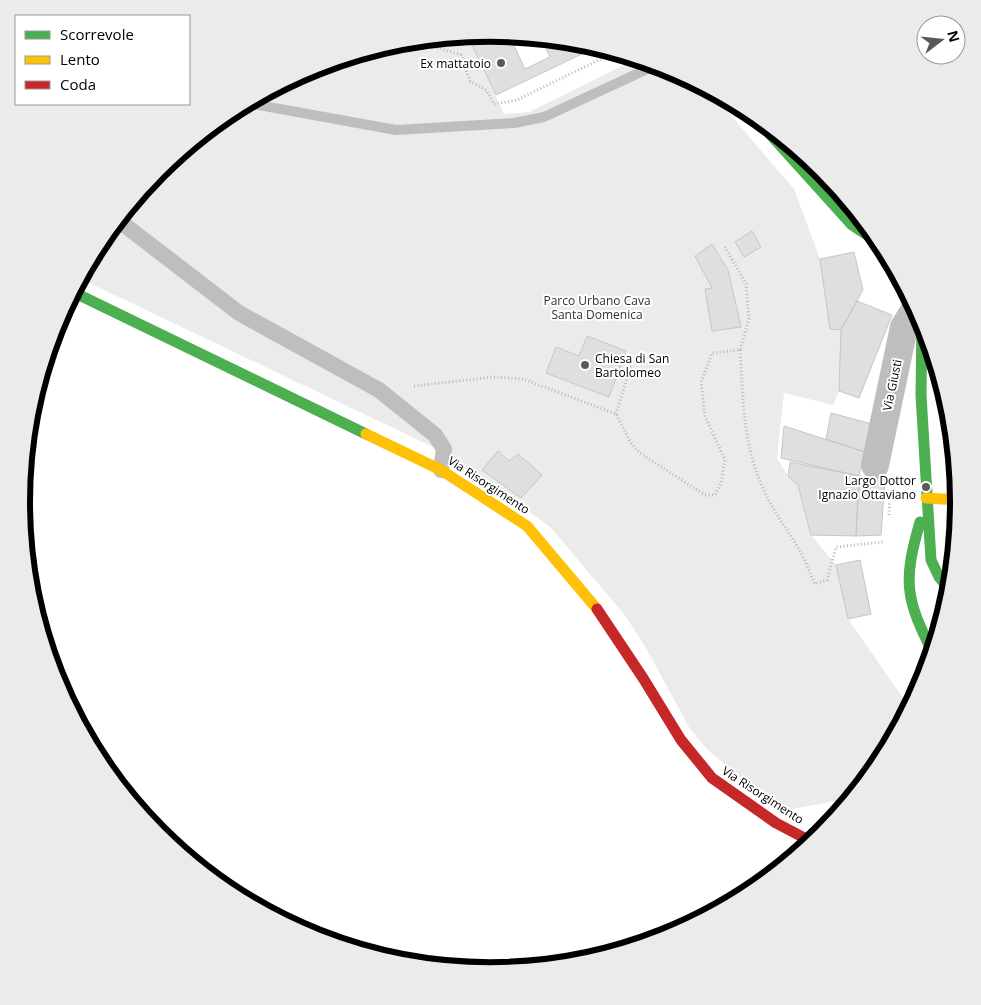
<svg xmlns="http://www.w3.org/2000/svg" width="981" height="1005" viewBox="0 0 981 1005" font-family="'Open Sans',sans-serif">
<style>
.green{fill:#ebebeb}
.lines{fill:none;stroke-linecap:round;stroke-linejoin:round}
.stream{stroke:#bebebe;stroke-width:10}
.building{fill:#dfdfdf;stroke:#c6c6c6}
.path{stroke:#b9b9b9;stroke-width:3;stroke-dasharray:1 2.5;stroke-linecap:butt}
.lane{stroke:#bebebe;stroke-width:16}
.street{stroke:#bebebe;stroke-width:28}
.fast{stroke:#4caf50;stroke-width:11}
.slow{stroke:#ffc107;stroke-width:11}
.jam{stroke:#c62828;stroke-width:11}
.poi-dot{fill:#595959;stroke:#fff;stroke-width:2}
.labels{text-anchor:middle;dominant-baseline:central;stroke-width:4;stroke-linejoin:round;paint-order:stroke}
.poi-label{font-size:12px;fill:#000;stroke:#fff;text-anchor:end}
.park-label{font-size:12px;fill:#323232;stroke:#fff}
.street-label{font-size:12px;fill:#000;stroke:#fff}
.rim{fill:none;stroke:#000;stroke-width:6}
</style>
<rect width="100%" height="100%" fill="#fff"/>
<path class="green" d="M474,35L471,43L504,114L529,112L636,59L670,69L709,90L794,189L820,259L830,329L841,330L839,391L833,405L784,393L777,458L788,476L798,485L811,535L836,565L848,619L910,708L881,763L852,798L786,810L752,788L707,749L690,729L646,648L624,614L550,527L489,482L435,448L81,279L100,242L159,170L230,112L311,69L399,42Z"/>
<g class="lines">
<path class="stream" d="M247,103L396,130L514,123L544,117L656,65"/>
</g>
<path class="building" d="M491,33L509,35L525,69L550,57L541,38L581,42L586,52L496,95L471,43Z
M752,231L761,247L744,257L735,242Z
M712,244L728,270L741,327L712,331L705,289L712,288L695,256Z
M854,252L863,290L841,330L830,329L820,259Z
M857,301L892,315L859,398L839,391L841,330Z
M587,336L626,351L609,397L546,373L556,347L579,356Z
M831,413L872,424L865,452L826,439Z
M784,426L865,452L859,476L781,458Z
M498,451L509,461L518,454L542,475L521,498L482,470Z
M790,462L859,476L856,536L811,535L798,485L788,476Z
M859,476L885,480L881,535L856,536Z
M860,560L871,614L848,619L836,565Z"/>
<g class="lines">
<path class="path" d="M351,57L361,59L433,46L461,55L470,81L486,90L494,104L517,100L615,52
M740,350C743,396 743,444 762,486C771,508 785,526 797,546C805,558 809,572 815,584L827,580L836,547L883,542
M414,386L493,377L523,379L616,414L631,443L640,453L705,495H715L721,483L725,460L705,416L701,382L712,353L740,350L749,319L746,284L725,247
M616,414L631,365
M889,515L890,492"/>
<path class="lane" d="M118,220L239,313L379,390L435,435L444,449L441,470"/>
<path class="street" d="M875,465L904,327L916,308"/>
<path class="fast" d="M749,111L852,225L882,245
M73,292L366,434
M922,319L921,395L931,560L939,577L951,591
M920,522C903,581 905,598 933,653"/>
<path class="slow" d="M366,434L441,470L527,526L597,609
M926,498L960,500"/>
<path class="jam" d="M597,609L643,678L681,740L712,778L776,823L812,842"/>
</g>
<g class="poi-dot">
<circle cx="501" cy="63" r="5"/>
<circle cx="585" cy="365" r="5"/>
<circle cx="926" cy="487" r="5"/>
</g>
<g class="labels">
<g class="poi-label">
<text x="491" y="63">Ex mattatoio</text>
<text x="595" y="358" text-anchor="start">Chiesa di San<tspan x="595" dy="14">Bartolomeo</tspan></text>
<text x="916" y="480">Largo Dottor<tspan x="916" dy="14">Ignazio Ottaviano</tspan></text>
</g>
<g class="park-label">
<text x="597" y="300">Parco Urbano Cava<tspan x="597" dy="14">Santa Domenica</tspan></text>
</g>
<g class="street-label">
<text transform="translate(892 385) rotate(-78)">Via Giusti</text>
<text transform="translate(489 485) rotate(33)">Via Risorgimento</text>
<text transform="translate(763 795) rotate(33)">Via Risorgimento</text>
</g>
</g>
<path d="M0 0H981V1005H0ZM30 502a460 460 0 1 1 920 0a460 460 0 1 1-920 0Z" fill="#ebebeb" fill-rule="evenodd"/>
<path class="rim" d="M30 502a460 460 0 1 1 920 0a460 460 0 1 1-920 0Z"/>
<rect x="15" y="15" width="175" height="90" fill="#ffffff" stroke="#999999"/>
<rect x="25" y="31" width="25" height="8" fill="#4caf50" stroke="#999999"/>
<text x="60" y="40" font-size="15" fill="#000000">Scorrevole</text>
<rect x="25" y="56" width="25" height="8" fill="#ffc107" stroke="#999999"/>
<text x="60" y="65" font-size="15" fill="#000000">Lento</text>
<rect x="25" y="81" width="25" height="8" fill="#c62828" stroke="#999999"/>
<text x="60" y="90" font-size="15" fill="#000000">Coda</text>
<g transform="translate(941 40) rotate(74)"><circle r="24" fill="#ffffff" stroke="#999999"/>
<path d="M0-4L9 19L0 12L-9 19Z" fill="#595959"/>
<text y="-8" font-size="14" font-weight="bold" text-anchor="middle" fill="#000000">N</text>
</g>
</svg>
